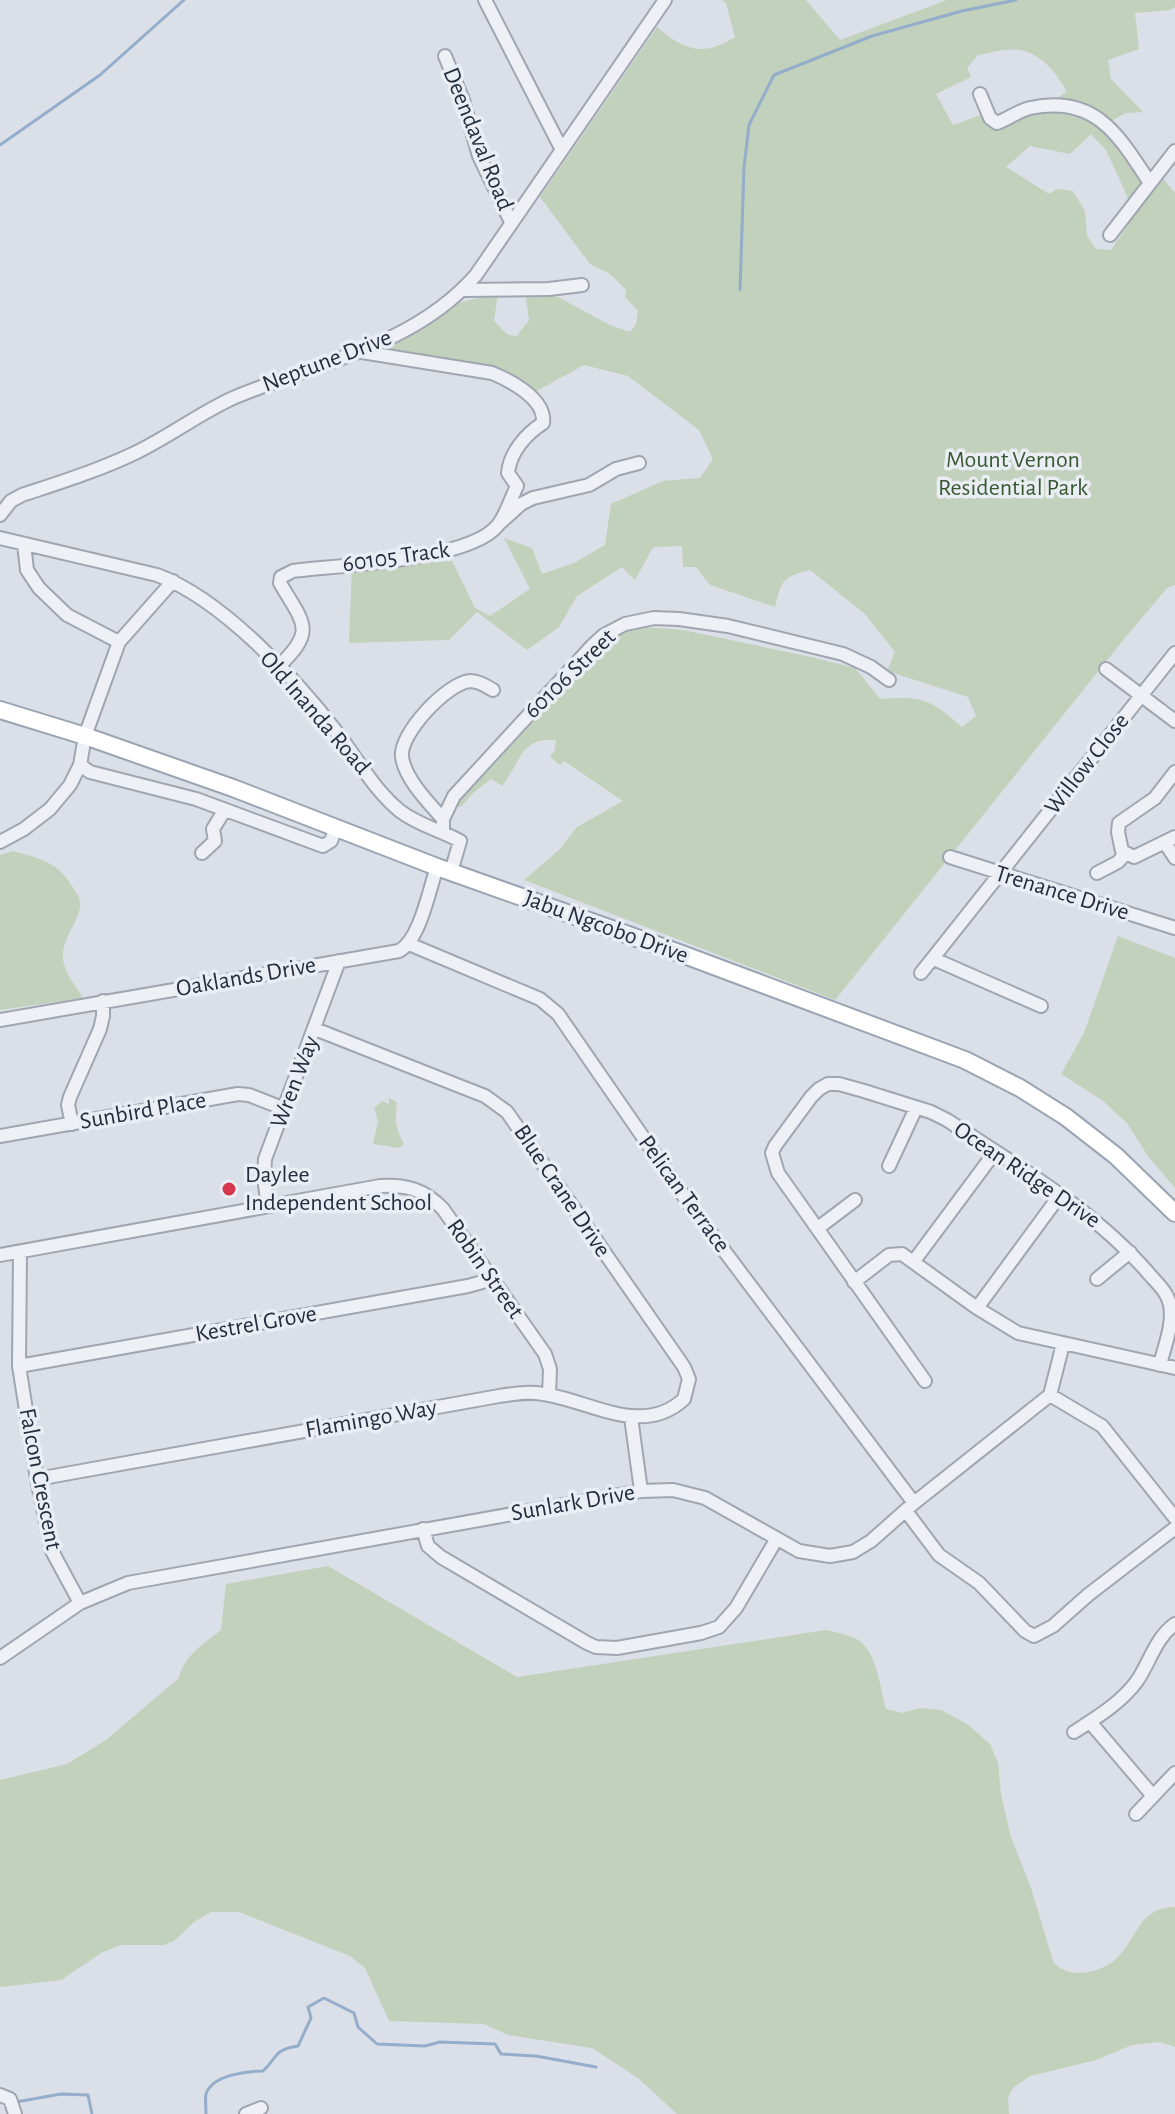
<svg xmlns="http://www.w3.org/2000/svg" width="1175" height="2114" viewBox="0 0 1175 2114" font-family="'Alegreya Sans',sans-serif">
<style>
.green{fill:#c1d1bb}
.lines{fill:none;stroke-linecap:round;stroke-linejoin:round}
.stream{stroke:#93adca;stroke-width:3}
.minor-casing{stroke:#a0a6b1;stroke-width:16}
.major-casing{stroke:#9aa4b3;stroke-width:20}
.minor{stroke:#eef0f5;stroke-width:12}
.major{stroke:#fff;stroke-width:16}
.poi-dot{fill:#d6364e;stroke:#eaeef4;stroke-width:3}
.labels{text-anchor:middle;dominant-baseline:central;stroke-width:7;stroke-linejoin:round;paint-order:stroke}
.street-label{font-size:24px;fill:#242d3d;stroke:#eaeef4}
.park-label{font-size:24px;fill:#385a31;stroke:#eaeef4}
.poi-label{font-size:24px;fill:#242d3d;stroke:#eaeef4;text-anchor:start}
</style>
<rect width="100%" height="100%" fill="#dbdfe7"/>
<path class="green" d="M722,0H806L840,40L947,0H1175V7L1170,10L1135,13L1139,49L1108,60L1111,79L1143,112L1126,113L1111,121C1090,108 1077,107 1058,97L1067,92C1057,74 1041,52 1018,50C1006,48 990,53 978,55L967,68L971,77L936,94L953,125L981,115L986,125C1026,114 1071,99 1106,129C1120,142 1131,164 1143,180L1129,200L1106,150L1091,134L1070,154L1030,146L1006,167L1049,194L1057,189L1073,191L1085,211L1087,236L1096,249L1111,250L1161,176L1175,193V585L1167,588L1120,644L835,1000L524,880L559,850L577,827L623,801L564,761L560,765L550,757L555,750L556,740C520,737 521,762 502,786L491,779L473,793L461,807L451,806L605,641L633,626L683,630L811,657L855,668L880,699C923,696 930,699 962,727L976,716L968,697L887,671L895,652L865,614L810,570C782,577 782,580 775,607L710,585L696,567H683L682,546L653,547L635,580L622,567L577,596L559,627L527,650L477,612L449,640L349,643L352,566L452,561L475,608L490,616L530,589L504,538L532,548L542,574L574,563L605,545L611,504L663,481L700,478L713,459L699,430L628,376L584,365L533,393L503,372L376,352L458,303L498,293L494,321L508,335L517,336L529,320L526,297L554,295L610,325L630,332L636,324L638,311L625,297L626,290L610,274L590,264L540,197L657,27C685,51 703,57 735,37L726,3Z
M13,851C42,859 58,862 74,889C79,897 82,903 79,912C74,928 61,942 63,959C64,973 76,986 83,998L0,1010V855Z
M1118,936L1175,958V1188L1148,1156L1127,1123L1102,1100L1061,1074L1084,1033Z
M389,1098L397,1102C395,1121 395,1127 404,1144L399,1148L373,1144L378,1121L374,1108L383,1101L389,1104Z
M328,1566L517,1677L826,1630C837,1633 854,1635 862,1643C878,1658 880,1689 886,1709L902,1713L920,1708L941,1710L967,1724L990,1744L998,1763L1001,1795L1011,1837L1031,1888L1053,1961C1065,1980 1100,1974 1116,1959C1138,1938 1138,1908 1175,1907V2047L1160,2042L1132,2045L1096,2060L1030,2076L1013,2088L1008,2097L1009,2114H677L638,2078L592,2048L508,2035L484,2024L389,2021L365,1968L350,1956L239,1912H211L194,1922L174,1941L164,1945H121L103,1952L61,1980L0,1987V1780L67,1764L106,1740L179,1678C183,1656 205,1643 221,1630L226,1584Z"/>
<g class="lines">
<path class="stream" d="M0,145L100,75L184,0
M740,290L744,167L749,125L774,75L872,36L962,11L1016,0
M16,2102L61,2094L88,2095L92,2114
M206,2114C206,2108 205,2100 206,2094C212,2075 247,2071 263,2071C279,2056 273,2050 298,2046L311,2018L308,2007L324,1998L354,2013L358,2027L377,2044L425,2046L440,2042L495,2044L501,2054L536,2056L596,2067"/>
<g class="minor-casing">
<path id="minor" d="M485,0L561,148
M445,56L463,100L479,156L511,222
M980,94L990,118L997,123C1008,119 1018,111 1030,108C1096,94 1119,136 1150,183
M1110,235L1175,151
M462,290L549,289L582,285
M0,515L11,501L22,495C61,482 100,470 137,452C170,436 200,413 233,398C318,362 413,347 476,275L665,0
M501,522L521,504L533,498L589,485L616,469L639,463
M0,538L157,575C222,599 297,680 339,735C358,760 375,791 400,811C418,825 440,830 460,841L451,872
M24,544L27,570L39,588L67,615L119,642
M279,666C317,630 303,623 280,583L281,577L293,571C339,565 470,561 498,525C506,515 511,498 517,486L508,473C510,452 526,434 543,423C546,399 511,381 492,373L362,352
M1106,669L1175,721
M80,765L90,772L196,799L323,846L331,841L336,828
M1175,772L1155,798L1119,823L1118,832L1122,851L1134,857L1175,837
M443,819C429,803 405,779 402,757C399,734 447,683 470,681C479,681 486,686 493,690
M443,832V819L454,796L592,646L604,635L625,624L654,618L679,619L728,626L843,654L871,667L889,680
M0,842L24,829L50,809L70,785L80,765L85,736L119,642L173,581
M1165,843L1175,858
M202,853L215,841L213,829L224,811
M950,857L1175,928
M1097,873L1118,862L1125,854
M409,944L540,999L558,1014L692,1208L914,1503
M934,959L1041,1006
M921,973L1175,653
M0,1020L399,951C420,940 429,890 437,867
M72,1124L68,1105L70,1097L100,1029L103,1016V1001
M0,1136L238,1094L249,1095L285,1109
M889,1166L916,1108
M268,1206L264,1178L265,1159L339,961
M818,1228L855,1200
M20,1252L19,1366L37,1479L52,1551L80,1603
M0,1255L380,1186C406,1184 425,1190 443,1209L545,1354L550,1369L549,1395
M914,1261L995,1152
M1097,1279L1130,1252
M854,1282L889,1255L902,1254L977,1308L1018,1333L1175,1368
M977,1308L1060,1195
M19,1366L468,1286L493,1279
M925,1381L778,1173L772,1153L775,1146L811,1097L819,1089L828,1084H839L864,1091L931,1112L947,1120C1018,1167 1095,1210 1150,1275C1158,1284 1168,1293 1170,1305C1174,1324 1164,1347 1160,1365
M1050,1395L1102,1426L1175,1518
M631,1417L641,1491
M37,1479L499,1396C514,1394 528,1391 543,1394C589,1400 642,1438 684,1399L689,1379L684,1367L507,1112L485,1096L467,1089L315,1029
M906,1511L939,1555L979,1583L1025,1631L1034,1636L1053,1626L1088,1595L1175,1528
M423,1529L428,1546L441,1557L587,1643L596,1647L617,1648L701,1633L719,1627L736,1608L776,1540
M0,1658L80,1603L128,1583L641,1491L673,1490L705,1498L799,1551L830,1556L853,1552L871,1541L914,1503L1050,1395L1063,1344
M1090,1722L1153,1796
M1074,1732C1096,1718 1121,1703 1137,1681C1150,1662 1156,1637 1175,1624
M1136,1814L1175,1773
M0,2095L10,2099L15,2114
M246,2114L261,2108"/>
</g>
<g class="major-casing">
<path id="major" d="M0,710L85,736L233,788L437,867L679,953L965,1060L1020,1088L1066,1117L1116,1156L1175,1213"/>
</g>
<use href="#minor" class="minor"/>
<use href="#major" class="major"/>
</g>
<circle class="poi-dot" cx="229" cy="1189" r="8"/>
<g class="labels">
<g class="street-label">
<text transform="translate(478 139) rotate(68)">Deendaval Road</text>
<text transform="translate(327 361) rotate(-21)">Neptune Drive</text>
<text transform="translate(396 557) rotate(-8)">60105 Track</text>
<text transform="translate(570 674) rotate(-44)">60106 Street</text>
<text transform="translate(315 713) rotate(49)">Old Inanda Road</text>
<text transform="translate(1087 764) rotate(-52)">Willow Close</text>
<text transform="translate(1062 893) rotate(17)">Trenance Drive</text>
<text transform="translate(606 927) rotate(20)">Jabu Ngcobo Drive</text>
<text transform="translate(246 977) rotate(-10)">Oaklands Drive</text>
<text transform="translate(295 1082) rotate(-69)">Wren Way</text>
<text transform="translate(143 1111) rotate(-10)">Sunbird Place</text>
<text transform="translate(1027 1175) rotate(34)">Ocean Ridge Drive</text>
<text transform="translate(562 1191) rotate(56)">Blue Crane Drive</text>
<text transform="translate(684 1194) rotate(54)">Pelican Terrace</text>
<text transform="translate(485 1269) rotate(55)">Robin Street</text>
<text transform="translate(256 1324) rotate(-10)">Kestrel Grove</text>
<text transform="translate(371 1419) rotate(-10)">Flamingo Way</text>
<text transform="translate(40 1479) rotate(79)">Falcon Crescent</text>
<text transform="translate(573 1503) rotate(-10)">Sunlark Drive</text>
</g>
<g class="park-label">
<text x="1013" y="460">Mount Vernon<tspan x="1013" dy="28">Residential Park</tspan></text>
</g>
<g class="poi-label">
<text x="245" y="1175">Daylee<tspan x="245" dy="28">Independent School</tspan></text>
</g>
</g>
</svg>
